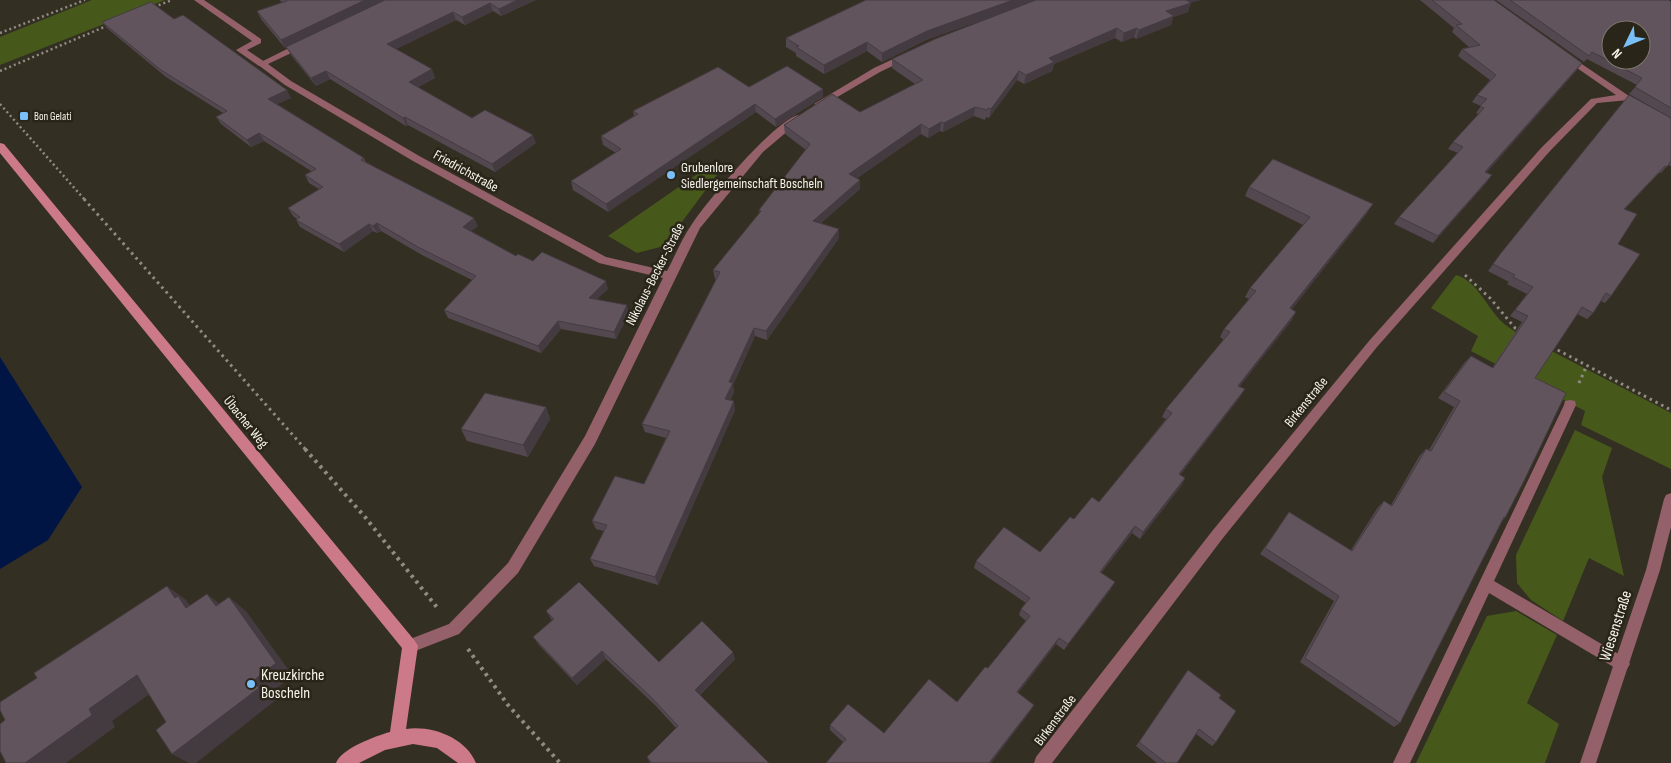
<svg xmlns="http://www.w3.org/2000/svg" width="1671" height="763" viewBox="0 0 1671 763" font-family="'Sofia Sans Condensed',sans-serif">
<style>
.green{fill:#46591a}
.water{fill:#011545}
.lines{fill:none;stroke-linecap:round;stroke-linejoin:round}
.path-far2{stroke:#908c81;stroke-width:2.5;stroke-dasharray:2 3;stroke-linecap:butt}
.path-far1{stroke:#908c81;stroke-width:3;stroke-dasharray:2.5 4;stroke-linecap:butt}
.path{stroke:#908c81;stroke-width:4;stroke-dasharray:3 4.5;stroke-linecap:butt}
.lane{fill:#946069;fill-rule:evenodd}
.street{fill:#946069;fill-rule:evenodd}
.secondary{fill:#cc7989;fill-rule:evenodd}
.wall{fill:#534850}
.shaded-wall{fill:#443b41}
.building{fill:#61545d;stroke:#443b41;fill-rule:evenodd}
.poi-dot{fill:#7abff8;stroke:#2a2519;stroke-width:2}
.labels{text-anchor:middle;dominant-baseline:central;stroke-width:5;stroke-linejoin:round;paint-order:stroke}
.far-poi-label{font-size:11px;fill:#f6f3ea;stroke:#2a2519;text-anchor:start}
.poi-label{font-size:14px;fill:#f6f3ea;stroke:#2a2519;text-anchor:start}
.street-label{font-size:14px;fill:#f6f3ea;stroke:#2a2519}
.near-street-label{font-size:16px;fill:#f6f3ea;stroke:#2a2519}
.near-poi-label{font-size:16px;fill:#f6f3ea;stroke:#2a2519;text-anchor:start}
</style>
<rect width="100%" height="100%" fill="#342f23"/>
<path class="green" d="M92,0H165L0,65V37Z
M709,166L719,172L664,246L637,253L608,236Z
M1456,275C1476,280 1487,307 1501,321C1506,326 1512,329 1517,333L1671,413V469L1581,425L1585,411L1471,351L1478,336L1431,308Z
M1575,430L1612,448L1602,477L1624,576L1589,558L1563,621L1531,600L1517,583L1516,555Z
M1516,611L1557,635L1527,703L1559,724L1545,763H1416L1487,616Z"/>
<path class="water" d="M0,357L82,487L48,540L0,569Z"/>
<g class="lines">
<path class="path-far2" d="M154,7L172,0
M0,33L85,0
M0,71L109,25
M0,104L85,200"/>
<path class="path-far1" d="M84,199L306,450
M1465,275L1490,298L1515,328L1520,330
M1552,347L1671,410
M1579,383L1587,365"/>
<path class="path" d="M305,449L365,517L439,610
M468,649L508,705L560,763"/>
<path class="lane" d="M194,0H204L261,39V43L247,50L265,62V66H259L236,50L252,41Z
M1570,400L1575,401L1576,405L1494,581L1627,659L1630,664L1627,669L1622,672L1617,669L1489,593L1410,763H1393L1564,405L1565,401Z"/>
<path class="street" d="M303,41L306,42V46L268,64L291,81L421,157L606,257L667,271C675,256 682,238 692,224C708,200 773,122 798,115L803,118L763,152L700,228L595,444L518,573L459,634L410,653L405,651L402,646L405,641L449,624L508,563L585,436L663,278L599,263L413,161L285,85L257,64Z
M906,53L911,56L909,58L880,72L822,106L819,107L814,104L874,68Z
M1567,54L1629,96V100L1597,103L1550,151L1377,347L1223,538L1052,763H1034L1036,757L1213,530L1369,341L1542,147L1591,99L1616,95L1564,59V55Z
M1671,493V527L1660,570L1596,763H1580L1646,570L1664,499L1666,495Z"/>
<path class="secondary" d="M0,143L4,144L415,641L418,646L406,729C432,725 466,738 476,763H458L437,748L413,744L385,750L359,763H336C341,749 375,736 390,732L402,648L0,153Z"/>
</g>
<path class="wall" d="M279,0H536L501,16L493,11L465,25L456,20L396,49L435,78L418,87L472,118L536,143L495,172L408,125L406,126L330,79L316,86L291,55L287,48H285L261,19L257,11L282,2Z
M866,0L1190,3L1188,12L1173,17L1171,25L1136,39L1134,37L1122,42L1115,38L1054,64L1052,71L1024,84L1017,80L989,118L986,117L985,120L974,116L943,132L940,131L928,138L921,134L857,178L860,180V189L821,223L839,238L767,340L755,336L733,385L734,392L730,401L735,410L658,585L594,566L590,559L604,531L596,529L592,521L644,484L666,438L645,432L642,424L716,280L715,279L713,270L760,213L759,210L806,150L785,134L784,125L860,112L915,84L892,68V59L1027,4L926,40L882,62L867,51L824,74L796,56V53L786,47V38Z
M1420,0H1494L1577,70L1486,173L1487,182L1433,243L1394,224L1399,217L1458,153L1448,149L1453,142L1479,114L1476,113L1481,106L1472,102L1477,95L1490,80L1458,56L1462,49L1470,48L1452,32L1454,28Z
M1496,0H1669L1671,2V118L1629,94L1637,85L1587,59L1584,62Z
M174,19L291,98L277,104L364,158L366,162L478,226L471,231L516,256L608,289L597,299L629,313L616,339L561,329L541,353L448,318L444,310L472,280L422,255L381,231L377,233L373,231L344,252L300,227L296,220L297,219L293,216L288,208L319,189L309,183L305,175L311,171L264,141L251,147L221,124L216,117L223,113L166,77L108,29L102,22Z
M749,87L823,89V97L776,127L756,112L608,212L573,190L571,181L616,153L603,145L601,136L634,116L633,111Z
M1671,118V166L1668,165L1661,173H1659L1625,209L1618,244L1611,296L1605,303L1601,301L1593,313L1587,319L1577,314L1535,378L1505,518L1502,521L1400,723L1394,727L1300,662L1334,601L1260,554L1289,512L1351,550L1378,507L1384,501L1391,505L1420,455L1426,449L1429,450L1454,407L1438,398L1465,362L1471,356L1492,368L1522,322L1510,316L1527,294L1507,284L1509,282L1488,271L1496,260L1501,253Z
M1249,187L1368,212L1292,309V320L1239,386L1240,397L1180,475L1185,478L1181,486L1140,539L1132,533L1101,573L1111,589L1064,650L1056,644L1018,693L1034,705L1031,710L991,763H826L843,742L830,730V725L884,733L957,702L988,668L1026,621L1019,615L1021,609L1026,603L974,568L976,561L1040,552L1074,519L1099,502L1166,419L1162,417L1166,409L1224,340L1220,337L1224,329L1249,299L1245,297L1250,288L1303,225L1245,196Z
M546,407L550,419L528,457L467,441L461,429Z
M546,611L659,662L735,659L700,695L769,763H650L647,757L676,728L656,706L606,659L577,685L539,645L533,637L552,620Z
M1188,670L1219,698L1216,742L1212,746L1196,734L1177,763H1157L1136,746Z"/>
<path class="shaded-wall" d="M365,0H385L285,48L281,40Z
M517,0H536L501,16L499,9Z
M1013,0H1037L926,40L882,62V53L927,31Z
M1181,0H1201L1179,6Z
M490,3L493,11L465,25L462,17Z
M1191,3L1188,12L1173,17L1171,25L1136,39L1139,30L1166,11Z
M453,12L456,20L390,52L387,44Z
M1117,28L1115,38L1054,64L1052,71L1024,84L1026,75L1049,58Z
M1137,28L1134,37L1122,42L1124,33Z
M867,42V51L824,74V65Z
M1582,63L1577,70L1481,179L1485,172Z
M432,69L435,78L413,90L409,82Z
M326,71L330,79L316,86L311,78Z
M1019,71L1017,80L989,118L991,109Z
M823,89V97L776,127L775,119Z
M287,90L291,98L273,106L268,99Z
M755,104L756,112L608,212L606,204Z
M975,107L974,116L943,132L944,123Z
M405,117L408,125L406,126L403,118Z
M941,122L940,131L928,138L929,129Z
M921,124V134L849,184V174Z
M259,133L264,141L251,147L247,140Z
M533,135L536,143L495,172L492,164Z
M1492,175L1487,182L1433,243L1438,236Z
M860,180V189L813,230V221Z
M1373,204L1368,212L1286,317L1290,308Z
M474,218L478,226L466,235L463,227Z
M377,223L381,231L377,233L373,226Z
M369,224L373,231L344,252L339,244Z
M839,229V238L767,340L766,331Z
M606,281L608,289L591,305L589,298Z
M627,305L629,313L616,339L614,332Z
M1296,312L1292,320L1234,394L1238,386Z
M558,321L561,329L541,353L538,346Z
M754,328L755,336L733,385L734,392L727,408L725,399L729,382Z
M1245,389L1240,397L1174,482L1179,474Z
M734,401L735,410L658,585L655,577Z
M546,407L550,419L528,457L523,445Z
M1185,478L1181,486L1140,539L1143,532Z
M1135,526L1132,533L1096,578L1100,572Z
M1115,582L1111,589L1064,650L1068,644Z
M167,586L186,600L188,603L197,610L186,608L175,598Z
M207,594L225,608L216,606Z
M229,597L246,611L293,676L270,693L276,700L196,763H189L172,754Z
M1059,638L1056,644L1014,698L1017,692Z
M602,651L606,659L577,685L572,678Z
M733,652L735,659L697,697L695,690Z
M137,675L158,688L112,721L115,727L66,763H25L89,709Z
M1034,705L1031,710L991,763H989Z"/>
<path class="building" d="M286,0H365L281,40L257,11L287,1Z
M385,0H517L499,9L490,3L462,17L453,12L387,44L432,69L409,82L472,118L485,110L533,135L492,164L405,117L403,118L326,71L311,78L286,47Z
M866,0H1013L927,31L882,53L867,42L824,65L796,47L799,46L786,38Z
M1036,0H1186L1191,3L1166,11L1174,16L1139,30L1137,28L1124,33L1117,28L1049,58L1054,62L1026,75L1019,71L991,109L988,108L987,110L975,107L944,123L941,122L929,129L921,124L849,174L860,180L813,221L839,229L766,331L754,328L729,382L733,383L725,399L734,401L655,577L590,559L607,525L592,521L615,476L644,484L670,431L642,424L720,272L713,270L761,211L759,210L810,144L784,125L832,94L860,112L923,80L892,59L935,39Z
M1432,0H1494L1582,63L1485,172L1492,175L1438,236L1399,217L1463,147L1453,142L1484,108L1480,106L1487,99L1477,95L1496,75L1462,49L1480,45L1456,25L1462,24Z
M1510,0H1669L1671,2V108L1635,87L1642,78L1592,52L1589,56ZM1611,30H1641V60H1611Z
M151,2L174,19L183,15L287,90L268,99L364,158L361,160L474,218L463,227L516,256L518,254L533,261L542,252L606,281L589,298L627,305L614,332L558,321L538,346L444,310L476,276L418,247L377,223L373,226L369,224L339,244L296,220L300,217L288,208L323,187L305,175L316,169L259,133L247,140L216,117L227,111L161,70L102,22Z
M787,66L823,89L775,119L755,104L606,204L571,181L621,149L601,136L638,114L633,111L718,67L749,87Z
M1629,95L1671,118V161L1667,167L1665,166L1624,209L1637,214L1618,244L1640,254L1611,296L1606,293L1593,313L1582,307L1535,378L1566,393L1524,481L1505,518L1504,517L1400,723L1305,658L1339,596L1265,548L1289,512L1352,551L1384,501L1392,506L1426,449L1431,451L1460,401L1444,392L1471,356L1493,368L1528,316L1515,310L1533,287L1513,277L1515,275L1493,264L1501,253Z
M1273,159L1373,204L1290,308L1296,312L1238,386L1245,389L1179,474L1185,478L1143,532L1135,526L1100,572L1115,582L1068,644L1059,638L1017,692L1034,705L989,763H826L846,739L830,725L848,704L884,733L929,679L957,702L985,667L988,668L1030,616L1021,609L1030,598L976,561L1004,527L1040,552L1070,517L1074,519L1092,497L1099,502L1172,413L1166,409L1230,332L1224,329L1256,291L1250,288L1310,217L1249,187Z
M485,393L546,407L523,445L461,429Z
M579,582L659,662L702,621L733,652L695,690L769,763H652L647,757L678,726L653,699L602,651L572,678L533,637L554,619L546,611Z
M167,586L175,598L178,596L186,608L207,594L216,606L229,597L276,663L253,681L259,688L172,754L156,730L166,722L137,675L89,709L92,715L25,763H6L0,751V724L5,720L0,710V702L37,678L34,673Z
M1188,670L1221,695L1219,698L1236,711L1216,742L1199,729L1177,763H1166L1139,742Z"/>
<g class="poi-dot">
<rect x="19" y="111" width="10" height="10" rx="2.5"/>
<circle cx="671" cy="175" r="5"/>
<circle cx="251" cy="684" r="5"/>
</g>
<g class="labels">
<g class="far-poi-label">
<text x="34" y="116">Bon Gelati</text>
</g>
<g class="poi-label">
<text x="681" y="167">Grubenlore<tspan x="681" dy="16">Siedlergemeinschaft Boscheln</tspan></text>
</g>
<g class="street-label">
<text transform="translate(466 171) rotate(29)">Friedrichstraße</text>
<text transform="translate(655 274) rotate(-63)">Nikolaus-Becker-Straße</text>
<text transform="translate(1306 402) rotate(-51)">Birkenstraße</text>
<text transform="translate(246 422) rotate(51)">Übacher Weg</text>
<text transform="translate(1055 720) rotate(-53)">Birkenstraße</text>
</g>
<g class="near-street-label">
<text transform="translate(1616 626) rotate(-72)">Wiesenstraße</text>
</g>
<g class="near-poi-label">
<text x="261" y="675">Kreuzkirche<tspan x="261" dy="18">Boscheln</tspan></text>
</g>
</g>
<g transform="translate(1626 45) rotate(227)"><circle r="24" fill="#2a2519" stroke="#7c776d"/>
<path d="M0-4L9 19L0 12L-9 19Z" fill="#7abff8"/>
<text y="-8" font-size="14" font-weight="bold" text-anchor="middle" fill="#f6f3ea">N</text>
</g>
</svg>
